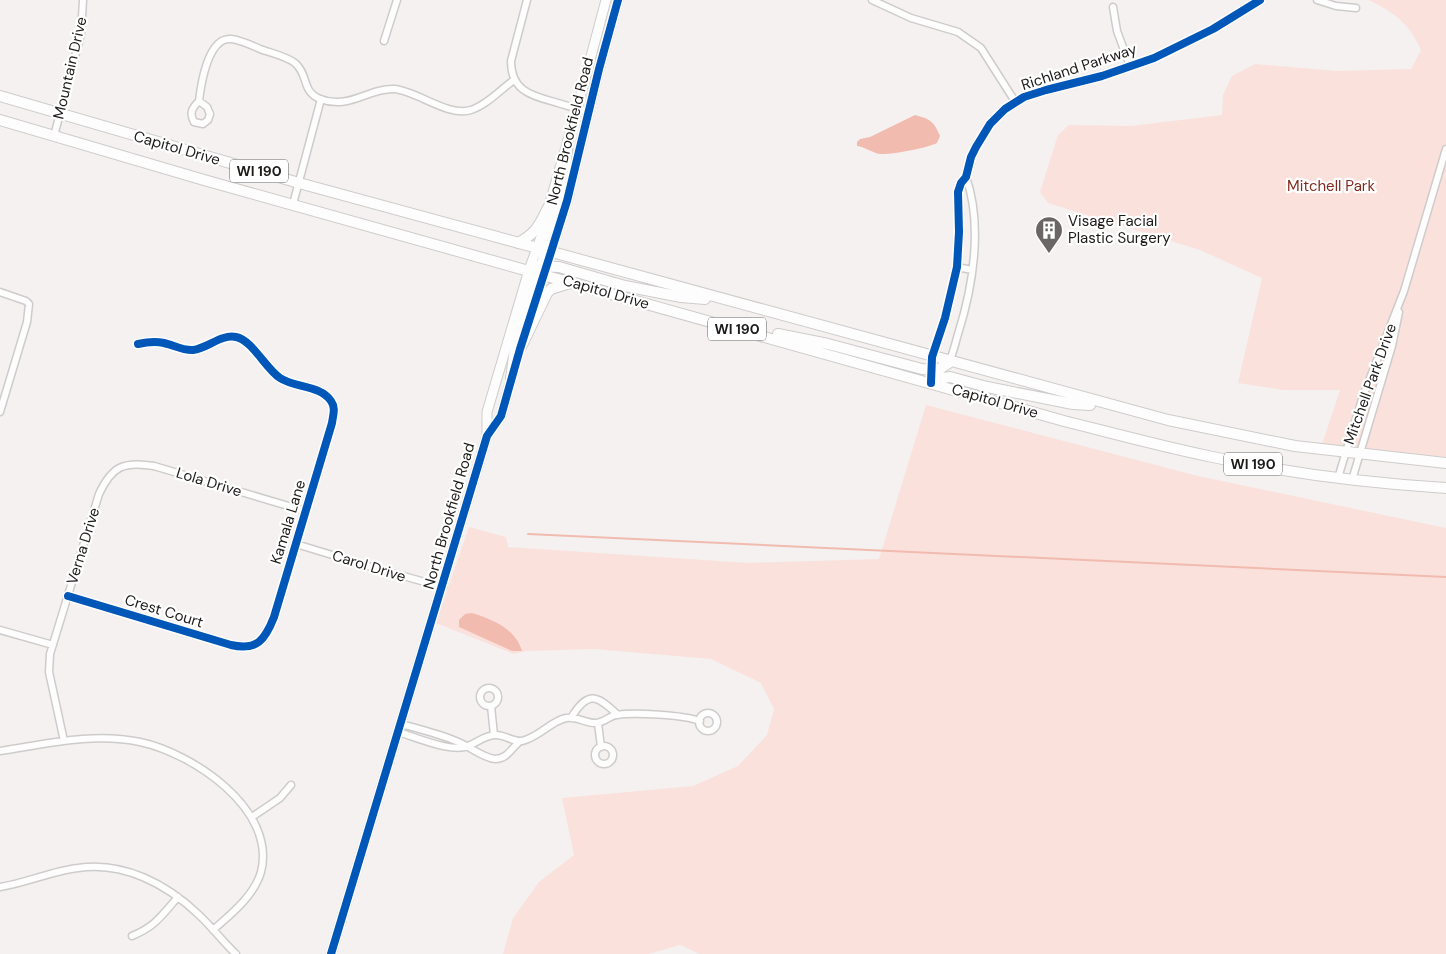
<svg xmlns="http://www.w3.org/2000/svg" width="1446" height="954" viewBox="0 0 1446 954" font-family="'DM Sans',sans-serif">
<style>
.green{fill:#fae1dc}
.water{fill:#f1bbb0}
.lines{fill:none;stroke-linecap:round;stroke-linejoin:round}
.stream{stroke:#f1bbb0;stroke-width:2}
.street-casing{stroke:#cecccb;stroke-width:9}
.secondary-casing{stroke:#cecccb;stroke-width:11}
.primary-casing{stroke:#cecccb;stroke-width:12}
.street{stroke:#fefdfd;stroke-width:6}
.secondary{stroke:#fefdfd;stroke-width:9}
.primary{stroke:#fefdfd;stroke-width:10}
.cycleway-casing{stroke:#fff;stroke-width:11}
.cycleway{stroke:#0057b8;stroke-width:8}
.labels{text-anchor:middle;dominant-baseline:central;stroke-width:4.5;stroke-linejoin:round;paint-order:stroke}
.shield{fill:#fff;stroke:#615f5f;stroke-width:1}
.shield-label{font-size:14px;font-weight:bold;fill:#1d1b1a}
.street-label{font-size:15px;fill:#1d1b1a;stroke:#fff}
.park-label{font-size:15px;fill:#812a1d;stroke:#fff}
.poi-label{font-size:15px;fill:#1d1b1a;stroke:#fff;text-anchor:start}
</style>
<rect width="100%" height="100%" fill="#f5f1f0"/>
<path class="green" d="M1369,0H1446V457L1322,444L1340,390H1283L1238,383L1262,278L1200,250L1048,203L1040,192L1058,135L1069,125L1131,126L1222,115L1223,95L1232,76L1255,64L1337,71L1411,69L1421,50C1409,23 1395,13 1369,0Z
M926,405L1198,476L1446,528V954H700L680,945L648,954H503L513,918L539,882L574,855L562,798L693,786L738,766L767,735L774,709L761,683L711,659L594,649L527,651L514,654L436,623L469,527L506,537L508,547L749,563L879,559Z"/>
<path class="water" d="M915,115C930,119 934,121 940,136L937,143C927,148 891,155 880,154C873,153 865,147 857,146V142L860,139L870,137Z
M472,613C492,619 516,629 522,651H512L459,627V620L465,614Z"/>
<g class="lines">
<path class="stream" d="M528,534L1446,577"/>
<g class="street-casing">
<path id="street" d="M527,0L511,61C511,92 533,96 558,103C569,106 578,110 589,111
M872,0L911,18L958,32L981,48L1016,103
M1317,0L1336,6L1356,8
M1113,7L1117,31L1130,66
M384,41L397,0
M199,101C201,84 208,37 231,39C241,40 251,45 260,49C271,53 286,56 295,63C309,75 301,91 320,99C350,110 368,88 394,89C418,91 447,117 471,110C487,105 501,89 514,80
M199,101L207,107L210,114L208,120L203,124L194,122C189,113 192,108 199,101Z
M54,136L81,34L83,0
M293,204L321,99
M957,267L972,270
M0,292L26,301L29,304L27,322L0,412
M948,364C953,355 955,344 958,334C973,287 983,225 966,177
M931,383L932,357L945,318L957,267L959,232L958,192L961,183L966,177L971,157L976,147L990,124L1005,109L1024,97L1046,90L1102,76L1154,58L1213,29L1260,0
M1338,478L1363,396L1404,291L1446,149
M1352,480L1392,346L1399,312
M296,544L378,569L443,587
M68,596L231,645C257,651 265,640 274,617L332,423C333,415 336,408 331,401C320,385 295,388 280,378C266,369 252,340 236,337C221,334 208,348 193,350C184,351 173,345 164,343C155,341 147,342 138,344
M0,630L53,645
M480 697a9 9 0 1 1 18 0a9 9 0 1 1-18 0Z
M491,706L494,735
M699 722a9 9 0 1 1 18 0a9 9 0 1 1-18 0Z
M571,718C588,690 597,695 618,715
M598,723L601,747
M401,724C419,729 439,734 456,741C468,745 482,758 495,759C507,759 511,749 519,742
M398,732C416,737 451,753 468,746C478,742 485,735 496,735C505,735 513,742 522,741C539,737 551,721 566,718C576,716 585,723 595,723C604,723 609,716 616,715C634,712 684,715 700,721
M64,741L49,672L50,654L99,494C112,466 124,461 154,466L305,511
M595 755a9 9 0 1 1 18 0a9 9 0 1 1-18 0Z
M0,751C46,744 94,732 140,742C192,753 277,809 261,872C254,896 231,914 213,930
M252,817L280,798L291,785
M0,887C27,883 51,871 78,868C123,861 167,884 199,915C212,927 223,942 236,954
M132,936C156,926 161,916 178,897"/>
</g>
<g class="secondary-casing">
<path id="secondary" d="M527,327L567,201L599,69L618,0
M487,436V412L529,270L541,237L549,206L577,109L606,0
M331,954L487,436L501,416L513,373"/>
</g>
<g class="primary-casing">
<path id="primary" d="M0,96L299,183L1168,420L1295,446L1446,463
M0,120L204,180L1064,421C1112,433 1160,446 1208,456C1286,473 1366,483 1446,488
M518,243C538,232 539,225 549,206
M529,270L537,266L559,267L625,286L681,297L705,299
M543,272C539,258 557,212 560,196C565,178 566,159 568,141
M778,334L828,344L922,369L938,370L950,362
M521,347L547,293L551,289L573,282
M511,379L515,348L533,285L537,266
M931,383L942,378L950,377L987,387L1073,404L1090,405"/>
</g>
<use href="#street" class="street"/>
<use href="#secondary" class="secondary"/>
<use href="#primary" class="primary"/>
<g class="cycleway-casing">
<path id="cycleway" d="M931,383L932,357L945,318L957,267L959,232L958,192L961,183L966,177L971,157L976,147L990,124L1005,109L1024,97L1046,90L1102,76L1154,58L1213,29L1260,0
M68,596L231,645C257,651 265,640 274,617L332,423C333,415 336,408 331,401C320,385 295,388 280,378C266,369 252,340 236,337C221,334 208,348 193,350C184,351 173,345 164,343C155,341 147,342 138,344
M331,954L487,436L501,416L520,349L551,252L567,201L599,69L618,0"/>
</g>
<use href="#cycleway" class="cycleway"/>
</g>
<defs>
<g id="building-pin" transform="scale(1.4375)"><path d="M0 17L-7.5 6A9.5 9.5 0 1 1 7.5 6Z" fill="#696665" stroke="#fff"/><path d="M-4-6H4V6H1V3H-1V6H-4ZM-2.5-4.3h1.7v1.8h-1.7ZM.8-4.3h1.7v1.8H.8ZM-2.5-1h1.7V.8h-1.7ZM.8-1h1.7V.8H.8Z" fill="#fff"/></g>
</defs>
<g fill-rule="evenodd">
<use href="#building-pin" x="1049" y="230"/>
</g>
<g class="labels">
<g class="shield">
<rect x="230" y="159.5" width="58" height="23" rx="4"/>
<rect x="708" y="317.5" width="58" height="23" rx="4"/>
<rect x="1224" y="452.5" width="58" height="23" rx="4"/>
</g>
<g class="shield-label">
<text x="259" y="171">WI 190</text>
<text x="737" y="329">WI 190</text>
<text x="1253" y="464">WI 190</text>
</g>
<g class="street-label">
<text transform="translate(1079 67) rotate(-18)">Richland Parkway</text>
<text transform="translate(70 68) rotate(-77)">Mountain Drive</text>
<text transform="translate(570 131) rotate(-76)">North Brookfield Road</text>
<text transform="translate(177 148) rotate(16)">Capitol Drive</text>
<text transform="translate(606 292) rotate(16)">Capitol Drive</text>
<text transform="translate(1370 384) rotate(-70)">Mitchell Park Drive</text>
<text transform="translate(995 401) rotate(16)">Capitol Drive</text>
<text transform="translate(209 482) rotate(17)">Lola Drive</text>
<text transform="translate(449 516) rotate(-74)">North Brookfield Road</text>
<text transform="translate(288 522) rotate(-73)">Kamala Lane</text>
<text transform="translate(83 546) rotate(-73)">Verna Drive</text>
<text transform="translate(369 566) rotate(17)">Carol Drive</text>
<text transform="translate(164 611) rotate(17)">Crest Court</text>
</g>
<g class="park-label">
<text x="1331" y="186">Mitchell Park</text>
</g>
<g class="poi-label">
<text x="1068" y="221">Visage Facial<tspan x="1068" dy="17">Plastic Surgery</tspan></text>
</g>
</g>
</svg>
